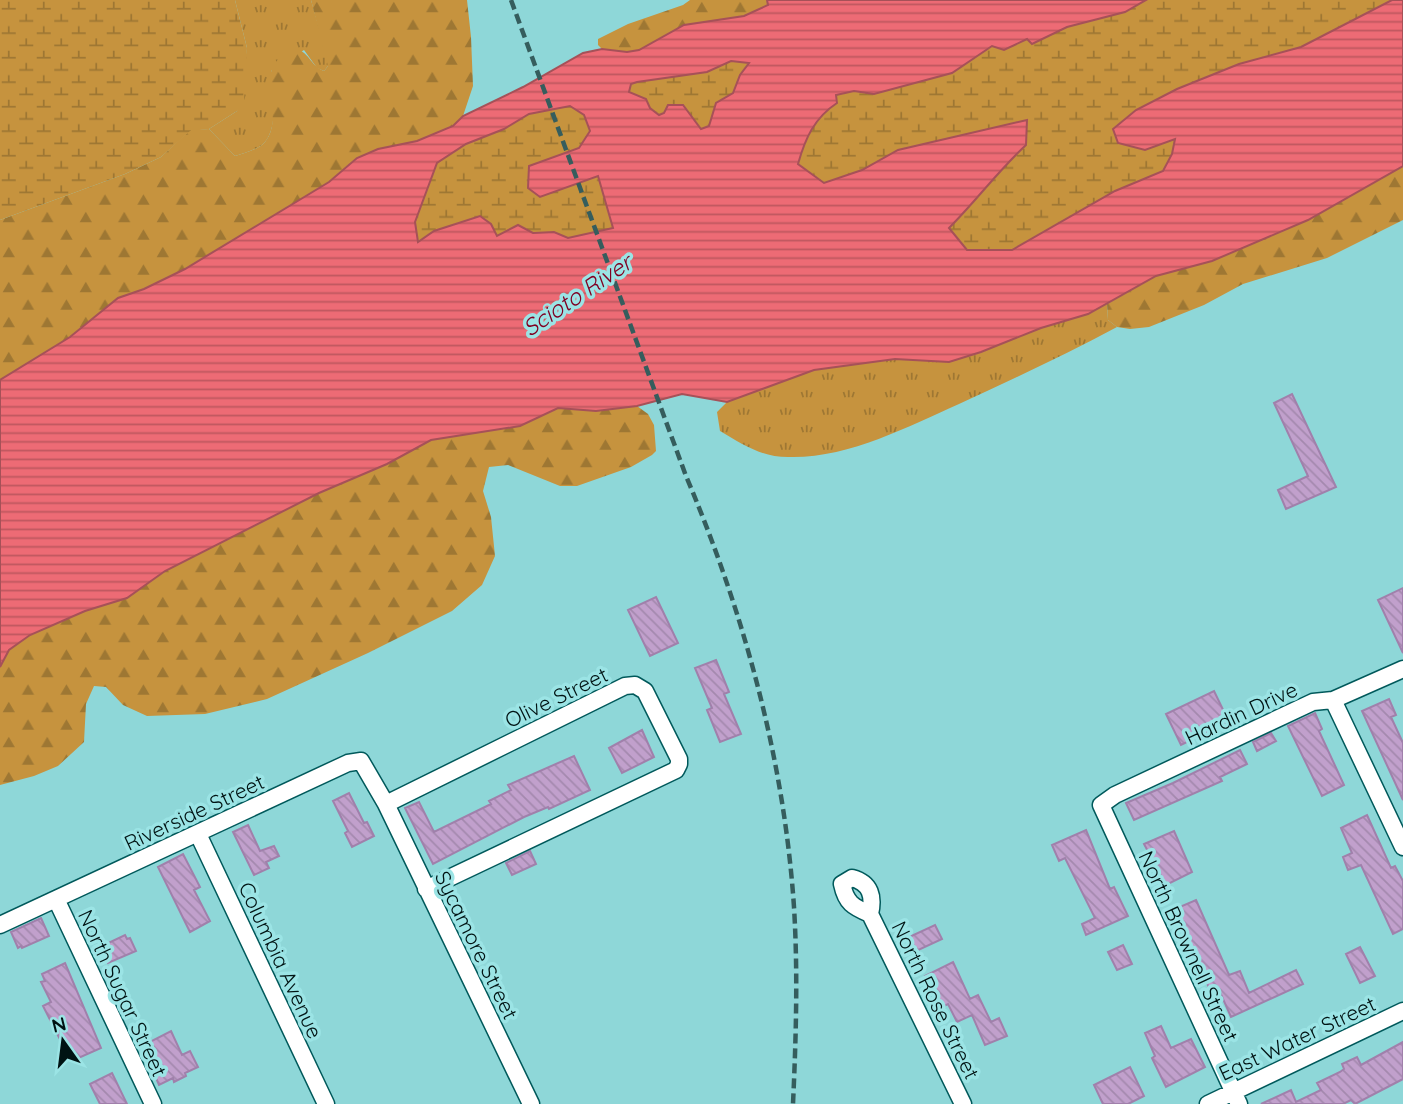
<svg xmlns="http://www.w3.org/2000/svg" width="1403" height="1104" viewBox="0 0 1403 1104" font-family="Quicksand,sans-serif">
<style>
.grass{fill:url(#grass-tufts)}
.forest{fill:url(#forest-firs)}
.wetland{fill:url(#wetland-marsh)}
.water{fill:url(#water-rules);stroke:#a65158;stroke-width:2;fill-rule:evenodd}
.building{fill:url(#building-back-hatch);stroke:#a080ab;stroke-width:2}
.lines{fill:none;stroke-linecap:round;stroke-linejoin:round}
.minor-casing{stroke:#00595b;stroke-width:19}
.minor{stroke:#fff;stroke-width:16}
.rail{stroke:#355d5d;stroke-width:4.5;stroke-dasharray:10 5;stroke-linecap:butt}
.labels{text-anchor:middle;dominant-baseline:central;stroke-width:7;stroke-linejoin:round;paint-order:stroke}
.street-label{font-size:21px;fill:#001313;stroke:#9be4e5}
.water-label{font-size:23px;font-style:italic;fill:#800022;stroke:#9be4e5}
</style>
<defs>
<pattern id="grass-tufts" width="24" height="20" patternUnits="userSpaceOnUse" patternTransform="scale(1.75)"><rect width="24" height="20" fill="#c6933e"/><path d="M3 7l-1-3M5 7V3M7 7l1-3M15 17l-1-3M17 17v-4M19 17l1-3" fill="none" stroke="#9e7733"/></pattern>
<pattern id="forest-firs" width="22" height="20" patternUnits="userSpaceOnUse" patternTransform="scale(1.75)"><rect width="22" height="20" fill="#c6933e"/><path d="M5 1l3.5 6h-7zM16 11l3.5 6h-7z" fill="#9e7733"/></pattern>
<pattern id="wetland-marsh" width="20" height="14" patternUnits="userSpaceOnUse" patternTransform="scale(1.75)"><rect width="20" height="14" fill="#c6933e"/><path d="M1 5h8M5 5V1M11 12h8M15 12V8" fill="none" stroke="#9e7733"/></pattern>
<pattern id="water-rules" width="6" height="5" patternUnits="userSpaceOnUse" patternTransform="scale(1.75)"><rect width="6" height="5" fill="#ed6b75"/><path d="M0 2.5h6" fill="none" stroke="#be575f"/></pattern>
<pattern id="building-back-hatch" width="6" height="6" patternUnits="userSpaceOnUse" patternTransform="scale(1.75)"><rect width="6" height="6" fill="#c1a0cc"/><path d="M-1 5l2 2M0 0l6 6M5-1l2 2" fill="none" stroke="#a489ae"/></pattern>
</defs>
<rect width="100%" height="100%" fill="#8ed7d8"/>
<path class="grass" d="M235,0H311L328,60V66L324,71L317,68L304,50L271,71C272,92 279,125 265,142C258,150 244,153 235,156L209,129L237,111L247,48Z
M1107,304L1108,320L1117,327C1065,355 1013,379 959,404C907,427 847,459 788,457C761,457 742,444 720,431L717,412L727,402L814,370L895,359L949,362L982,352L1041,328L1088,314Z"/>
<path class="forest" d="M311,0H467L471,37L473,86L463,116L453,126L417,141L378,149L357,158L329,182L185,269L144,289L118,298L70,337L0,380V220L125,174L161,157L190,130L209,129L235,156C244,153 258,150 265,142C281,122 266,95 271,72C273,64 284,51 291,46C312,53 308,64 324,71L328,66Z
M690,0H767L768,5L744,16L684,25L639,50L627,52L602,49L598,45V39L628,24L683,5Z
M1403,166V220L1327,258L1243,284L1204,305L1149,327L1130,329L1117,327L1108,320L1107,304L1156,276L1212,261L1308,220Z
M637,406L648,414L654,425L656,451L652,455L631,467L577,486H560L508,465L489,467L483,491L491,517L495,556L482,585L452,611L368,653L267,699L205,714L147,716L123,705L106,687L94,686L86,704L84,742L58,766L34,776L0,785V667L9,650L30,635L85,611L127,598L165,571L319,493L387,464L431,440L520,426L558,408L596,411Z"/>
<path class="wetland" d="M0,0H235L247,48L244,101L237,111L209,129L190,131L161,157L125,174L0,220Z
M1146,0H1392L1301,47L1239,64L1177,89L1136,110L1175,138L1172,154L1163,171L1115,192L1012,250H967L949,228C976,202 998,171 1026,145L1027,120L898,150L862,170L824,183L798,164C806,139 814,118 837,103L836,95L854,91L874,94L952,73L992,46L1004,50L1027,39L1032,44L1067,27L1125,12Z
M731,61L749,62L740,75L733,93L716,103L709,126L701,129L683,105L659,115L629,92L630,84L637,82L707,72Z
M570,106L584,115L590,131L579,148L529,166L540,196L598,176L613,228L568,238L554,232L497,236L491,224L434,231L418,242L415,222L437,163L466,144L504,129L529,114Z"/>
<path class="water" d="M767,0H1146L1125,12L1067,27L1032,44L1027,39L1004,50L992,46L952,73L874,94L854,91L836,95L837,103C814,118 805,139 798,164L824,183L862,170L898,150L1027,120L1026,145C998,171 976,201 949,228L967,250H1012L1115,191L1163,171L1172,154L1175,139L1145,150L1118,143L1113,129L1136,110L1177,89L1239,64L1301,47L1392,0H1403V166L1308,220L1212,261L1156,276L1088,314L1041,328L981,352L949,362L895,359L814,370L727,402L682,394L637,406L596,411L558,408L520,426L431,440L387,464L319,493L165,571L127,598L85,611L30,635L9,650L0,667V380L70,337L118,298L144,289L185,269L329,182L357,158L378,149L417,141L453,126L463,116L523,87L583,53L602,49L627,52L639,50L684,25L744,16L768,5ZM731,61L749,63L740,75L733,93L716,103L709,126L701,129L683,105H668L664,113L659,115L650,108L646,99L629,92L631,84L637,82L707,72ZM570,106L584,115L590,131L579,148L529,166L528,188L540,197L598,176L613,228L568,238L554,232L533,233L518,225L497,236L491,224L480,216L434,231L418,242L415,222L437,163L466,144L504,129L529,114Z"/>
<path class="building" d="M1292,394L1336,487L1286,509L1278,490L1308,476L1274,403Z
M1403,588V653L1378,600Z
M656,597L678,643L650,656L628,610Z
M716,660L729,692L724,694L741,734L720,742L707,710L712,708L695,668Z
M1214,691L1229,722L1181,745L1166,714Z
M1389,699L1396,715L1391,717L1403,743V800L1362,711Z
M1315,713L1322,729L1319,731L1344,785L1322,796L1288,726Z
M642,730L654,757L622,773L609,748Z
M1271,733L1276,741L1257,751L1253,742Z
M1240,750L1247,764L1220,777L1222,781L1134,820L1126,803L1173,783Z
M574,756L590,790L549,809L548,807L524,817L433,864L405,808L419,802L434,832L491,804L489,801L511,790L508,785Z
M349,793L364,823L367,822L374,836L352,847L345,833L348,831L333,801Z
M1367,815L1391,868L1395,866L1403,881V929L1393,934L1361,865L1348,870L1343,857L1352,853L1341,828Z
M248,825L260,851L274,846L279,856L266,862L269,868L254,875L233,832Z
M1086,830L1110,889L1114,887L1128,916L1086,935L1082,924L1095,918L1065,858L1059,861L1052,845Z
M1174,831L1192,872L1166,885L1144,844Z
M530,851L536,864L512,875L506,863Z
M183,854L200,887L194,890L210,921L190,932L158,867Z
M1196,900L1229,975L1240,971L1249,993L1296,970L1303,984L1231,1017L1220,992L1212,995L1191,945L1189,947L1181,930L1183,929L1175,909Z
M41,918L49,936L22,948L21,946L18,948L11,932Z
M935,925L942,939L914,952L907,938Z
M125,935L127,939L130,938L136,951L108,963L107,960L103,962L98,952L102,950L100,947Z
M1123,945L1132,964L1117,970L1108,952Z
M1360,947L1375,976L1360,983L1346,954Z
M953,962L970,999L978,995L991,1022L999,1018L1007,1036L985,1045L972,1015L957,1022L948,1004L940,1008L925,976Z
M65,963L101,1048L74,1060L73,1058L70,1059L43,1006L51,1002L41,982L45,981L42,974Z
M1161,1026L1171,1048L1191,1039L1205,1067L1166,1087L1152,1058L1155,1056L1145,1033Z
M171,1031L182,1055L190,1051L198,1067L185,1073L186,1076L174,1082L173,1078L159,1085L142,1046Z
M1403,1042V1079L1355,1104L1351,1100L1343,1104H1261L1291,1090L1296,1102L1321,1090L1317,1083L1340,1072L1344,1069L1342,1064L1357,1057L1361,1065Z
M1130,1067L1144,1096L1128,1104H1103L1094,1085Z
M112,1073L127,1104H100L90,1084Z"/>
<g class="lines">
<g class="minor-casing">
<path id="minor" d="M1333,700L1403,847
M386,804L625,686L635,685L645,691L679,759V764L676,770L426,889
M198,834L326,1104
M56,899L153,1104
M870,914C853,907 846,903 842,884L852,878C871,883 874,897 870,914L963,1104
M0,925L348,763L361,761L386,804L531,1104
M1208,1104L1403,1011
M1239,1104L1101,805L1115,795L1313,702L1333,700L1403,669"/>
</g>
<use href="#minor" class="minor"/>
<path class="rail" d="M511,0L686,476C744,613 784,759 794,907C798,973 796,1038 793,1104"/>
</g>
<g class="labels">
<g class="street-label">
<text transform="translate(556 697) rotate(-26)">Olive Street</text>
<text transform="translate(1241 713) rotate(-25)">Hardin Drive</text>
<text transform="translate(194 812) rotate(-25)">Riverside Street</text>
<text transform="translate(477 945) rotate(64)">Sycamore Street</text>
<text transform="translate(1189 946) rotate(65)">North Brownell Street</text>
<text transform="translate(281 960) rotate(65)">Columbia Avenue</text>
<text transform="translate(123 993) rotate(65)">North Sugar Street</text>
<text transform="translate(936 1000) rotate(64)">North Rose Street</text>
<text transform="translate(1297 1038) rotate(-25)">East Water Street</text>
</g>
<g class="water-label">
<text transform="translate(577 295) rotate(-34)">Scioto River</text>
</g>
</g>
<g transform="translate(63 1041) rotate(346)" stroke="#9be4e5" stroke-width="5" paint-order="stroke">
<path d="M0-5L12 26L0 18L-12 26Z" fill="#001313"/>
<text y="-10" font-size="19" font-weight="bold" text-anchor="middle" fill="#001313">N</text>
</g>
</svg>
